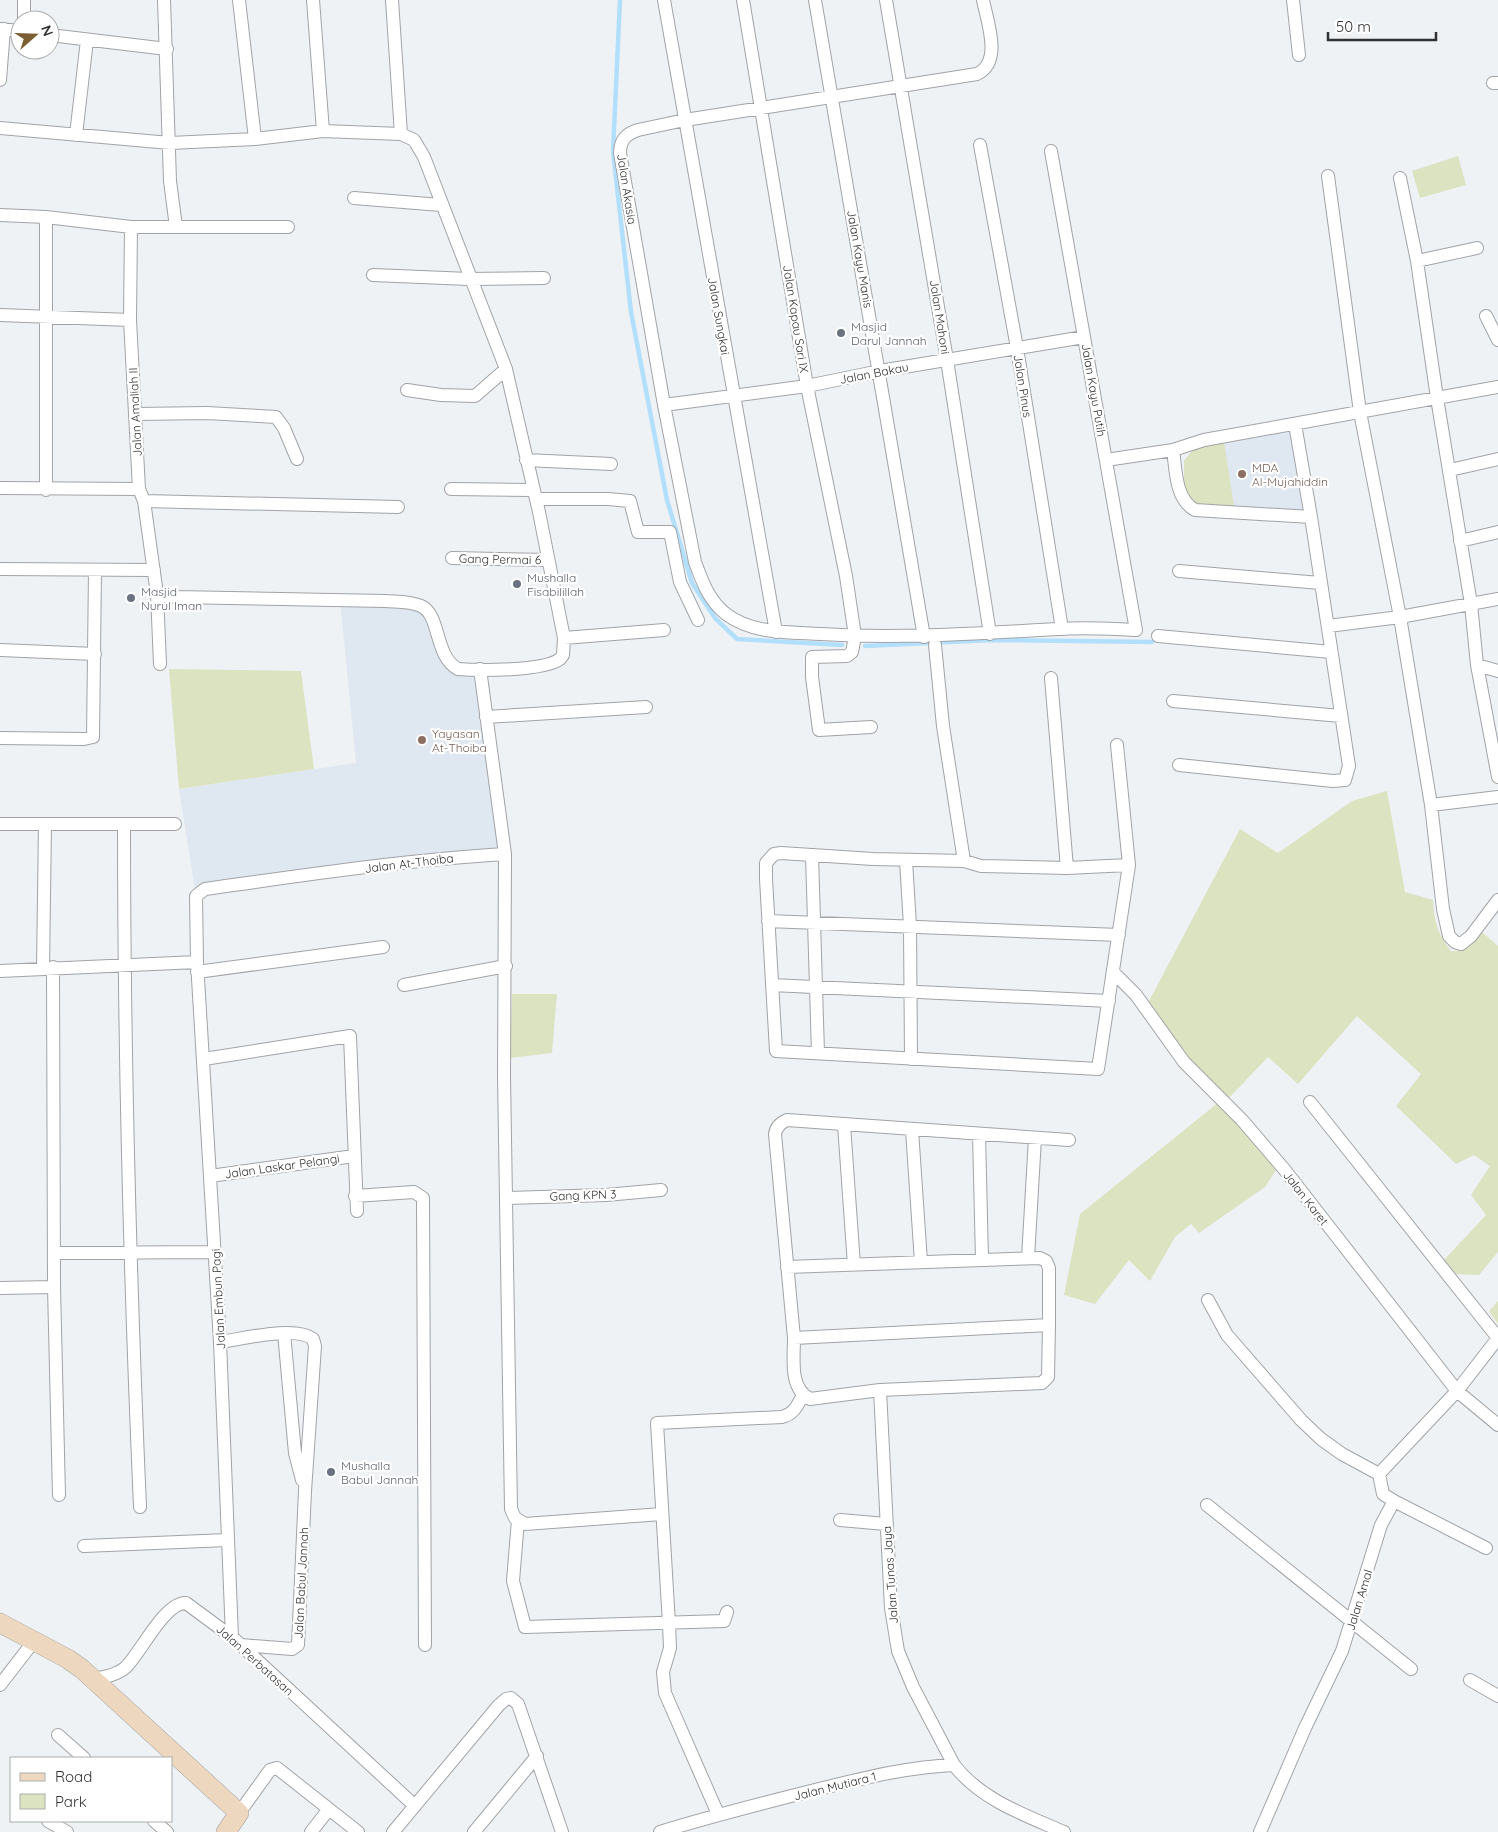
<svg xmlns="http://www.w3.org/2000/svg" width="1498" height="1832" viewBox="0 0 1498 1832" font-family="Quicksand,sans-serif">
<style>
.built{fill:#dfe7f1}
.green{fill:#dce3c1}
.lines{fill:none;stroke-linecap:round;stroke-linejoin:round}
.stream{stroke:#b2dffc;stroke-width:4.5}
.street-casing{stroke:#a1a3a7;stroke-width:14}
.secondary-casing{stroke:#a1a3a7;stroke-width:20}
.street{stroke:#fff;stroke-width:12}
.secondary{stroke:#edd8bf;stroke-width:19}
.worship-dot{fill:#6b7280;stroke:#fff;stroke-width:2}
.education-dot{fill:#8d6e63;stroke:#fff;stroke-width:2}
.labels{text-anchor:middle;dominant-baseline:central;stroke-width:4.5;stroke-linejoin:round;paint-order:stroke}
.street-label{font-size:12px;fill:#303132;stroke:#fff}
.worship-label{font-size:12px;fill:#5b616d;stroke:#fff;text-anchor:start}
.education-label{font-size:12px;fill:#785e54;stroke:#fff;text-anchor:start}
</style>
<rect width="100%" height="100%" fill="#eff2f5"/>
<path class="built" d="M1293,431L1306,511L1234,506L1184,461L1195,447Z
M340,600L421,606L449,662L480,669L505,854L196,896L179,789L356,763Z"/>
<path class="green" d="M1458,156L1466,185L1420,198L1412,171Z
M1224,442L1234,506L1196,505L1189,499L1184,486V461L1195,447Z
M169,669L301,671L314,769L179,789Z
M1387,791L1405,892L1433,900C1434,921 1438,935 1451,951H1461L1482,932L1498,946V1252L1479,1275L1455,1274L1444,1260L1486,1215L1471,1195L1490,1166L1474,1155L1456,1164L1396,1106L1421,1074L1357,1016L1298,1084L1268,1057L1229,1098L1180,1050L1149,1001L1240,829L1278,853L1352,801Z
M512,994H557L552,1053L510,1058Z
M1219,1102L1278,1167L1265,1187L1199,1233L1191,1224L1175,1237L1150,1281L1129,1260L1095,1304L1064,1295L1080,1214Z
M1498,1301V1324L1489,1311Z"/>
<g class="lines">
<path class="stream" d="M620,0L613,151L631,312L667,500L692,583L715,618L737,639L842,645
M865,646L991,640L1152,642"/>
<g class="street-casing">
<path id="street" d="M164,0L170,181L176,227
M239,0L255,139
M313,0L323,131
M392,0L401,134
M664,0L776,632
M743,0L807,386L846,576L855,636L852,652L847,656L812,657V677L819,730L871,727
M815,0L924,637
M886,0L947,360L990,634
M983,0C987,21 1003,62 977,74L685,120L638,130C626,134 620,140 620,153L664,405L695,562C702,581 709,601 726,614C752,634 789,632 821,634C901,639 980,633 1060,629C1085,627 1111,629 1136,630L1051,151
M1293,0L1299,55
M24,20V0
M0,29L20,31
M50,35L167,49
M0,80L4,29
M1493,83H1498
M0,128L170,143L255,139L323,131L401,134L414,140L424,157L506,369L539,512L564,638L563,655L560,659C544,671 479,671 458,669C434,656 441,615 421,606C410,601 397,602 385,601L176,597L157,594
M76,135L87,40
M980,145L1017,348L1062,629
M1328,176L1360,412L1400,617L1431,805L1443,909L1449,936L1455,942L1461,944L1471,936L1498,900
M1400,178L1417,261L1437,398L1471,604L1477,665L1498,777
M354,198L441,205
M0,215L46,217L131,227H288
M131,227L130,320L139,489L144,501L157,594L160,664
M1417,261L1477,248
M373,275L469,279L544,278
M0,315L130,320
M1486,316L1498,340
M407,390L441,395L475,396L506,369
M664,405L807,386L880,371L1084,337
M136,414L207,413L276,417L284,428L297,459
M1173,450C1176,470 1175,499 1195,510L1311,517
M526,460L611,464
M1106,460L1173,450L1204,440L1498,387
M1450,470L1498,459
M0,488L139,489
M451,489L533,490
M46,490V217
M536,499H608L630,501L638,532H670L680,582L698,620
M144,501L398,507
M1460,541L1498,532
M452,558L548,560
M0,569L154,570
M1179,571L1320,583
M1328,626L1400,617L1498,599
M1158,636L1331,652
M564,638L664,630
M935,645L943,726L964,861
M0,650L95,654
M1477,665L1498,671
M1051,678L1067,868
M1173,701L1341,716
M486,717L646,707
M0,738L84,739L93,737L95,570
M1117,745L1129,865L1098,1069L776,1051L766,879V863L774,854L781,853L873,859L964,861L981,866L1067,868L1129,865
M1179,765L1333,781L1345,780L1349,766L1311,517L1295,424
M1431,805L1498,797
M0,824H124C124,1052 130,1279 140,1507
M124,824H175
M505,854L504,1076L511,1509L515,1518L525,1524L662,1514
M812,855L818,1053
M906,860L910,926L911,1059
M768,921L1119,935
M53,967L54,1287
M43,968L45,824
M0,971L197,962
M197,972L383,947
M1113,972L1136,995L1184,1062L1242,1120L1284,1169L1457,1391L1498,1425
M404,985L506,966
M772,985L1109,1001
M204,1059L350,1036L357,1211
M1310,1102L1498,1338
M844,1125L854,1265
M912,1130L921,1262
M979,1134L982,1260
M210,1176L354,1156
M355,1196L414,1192L423,1198L425,1645
M506,1198L606,1195L661,1190
M55,1253L215,1252
M1028,1258L1035,1138
M787,1267L1040,1258L1046,1261L1049,1268V1325
M0,1288L54,1287L59,1495
M1208,1300L1227,1335L1301,1420L1321,1439L1342,1454L1379,1474
M1049,1325L1048,1377L1042,1383L880,1390L810,1399C789,1388 794,1359 794,1338Z
M284,1333L295,1453L302,1480
M794,1338L775,1134C776,1127 780,1123 787,1120L1069,1140
M220,1342C242,1339 296,1325 313,1339L315,1346L305,1491L298,1645L292,1649L241,1645
M880,1390L891,1608L898,1651L913,1687L954,1765C981,1800 1025,1815 1064,1832
M1394,1501L1486,1548
M1207,1505L1411,1669
M518,1520L513,1581L525,1627L724,1621L727,1612
M840,1520L886,1524
M84,1546L227,1540
M232,1637L220,1342L197,962L196,896L205,889C305,875 405,860 505,854L480,669
M93,1679C105,1677 117,1675 126,1667C141,1652 165,1602 186,1603L232,1637L415,1806
M1470,1680L1498,1696
M0,1685L34,1641
M58,1735L84,1758
M239,1813L270,1770L277,1768L358,1832
M718,1814L665,1693L663,1672L670,1648L669,1624L657,1423L782,1417C794,1414 797,1406 803,1395
M48,1821L67,1832
M154,1821L167,1832
M311,1832L329,1809
M393,1832L499,1705L506,1699L511,1698L518,1704L562,1832
M474,1832L537,1756
M660,1832C711,1816 763,1803 815,1790C861,1779 906,1767 954,1765
M1260,1832L1305,1728L1342,1651L1381,1525L1394,1501L1383,1494L1379,1474L1457,1391L1498,1338"/>
</g>
<g class="secondary-casing">
<path id="secondary" d="M0,1623L68,1659L82,1669L239,1813L226,1832"/>
</g>
<use href="#street" class="street"/>
<use href="#secondary" class="secondary"/>
</g>
<g class="worship-dot">
<circle cx="841" cy="333" r="5"/>
<circle cx="517" cy="584" r="5"/>
<circle cx="131" cy="598" r="5"/>
<circle cx="331" cy="1472" r="5"/>
</g>
<g class="education-dot">
<circle cx="1242" cy="474" r="5"/>
<circle cx="422" cy="740" r="5"/>
</g>
<g class="labels">
<g class="street-label">
<text transform="translate(627 189) rotate(81)">Jalan Akasia</text>
<text transform="translate(860 259) rotate(80)">Jalan Kayu Manis</text>
<text transform="translate(719 316) rotate(80)">Jalan Sungkai</text>
<text transform="translate(940 317) rotate(81)">Jalan Mahoni</text>
<text transform="translate(796 319) rotate(81)">Jalan Kapau Sari IX</text>
<text transform="translate(874 373) rotate(-11)">Jalan Bakau</text>
<text transform="translate(1023 386) rotate(81)">Jalan Pinus</text>
<text transform="translate(1094 390) rotate(80)">Jalan Kayu Putih</text>
<text transform="translate(135 412) rotate(-93)">Jalan Amaliah II</text>
<text transform="translate(500 559) rotate(1)">Gang Permai 6</text>
<text transform="translate(409 863) rotate(-7)">Jalan At-Thoiba</text>
<text transform="translate(282 1166) rotate(-8)">Jalan Laskar Pelangi</text>
<text transform="translate(583 1195) rotate(-2)">Gang KPN 3</text>
<text transform="translate(1306 1198) rotate(52)">Jalan Karet</text>
<text transform="translate(218 1299) rotate(-93)">Jalan Embun Pagi</text>
<text transform="translate(890 1575) rotate(-94)">Jalan Tunas Jaya</text>
<text transform="translate(301 1583) rotate(-87)">Jalan Babul Jannah</text>
<text transform="translate(1359 1600) rotate(-73)">Jalan Amal</text>
<text transform="translate(255 1660) rotate(42)">Jalan Perbatasan</text>
<text transform="translate(835 1786) rotate(-14)">Jalan Mutiara 1</text>
</g>
<g class="worship-label">
<text x="851" y="326">Masjid<tspan x="851" dy="14">Darul Jannah</tspan></text>
<text x="527" y="577">Mushalla<tspan x="527" dy="14">Fisabilillah</tspan></text>
<text x="141" y="591">Masjid<tspan x="141" dy="14">Nurul Iman</tspan></text>
<text x="341" y="1465">Mushalla<tspan x="341" dy="14">Babul Jannah</tspan></text>
</g>
<g class="education-label">
<text x="1252" y="467">MDA<tspan x="1252" dy="14">Al-Mujahiddin</tspan></text>
<text x="432" y="733">Yayasan<tspan x="432" dy="14">At-Thoiba</tspan></text>
</g>
</g>
<rect x="10" y="1757" width="162" height="65" fill="#ffffff" stroke="#acadad"/>
<rect x="20" y="1773" width="25" height="8" fill="#edd8bf" stroke="#acadad"/>
<text x="55" y="1782" font-size="15" fill="#303132">Road</text>
<rect x="20" y="1794" width="25" height="15" fill="#dce3c1" stroke="#acadad"/>
<text x="55" y="1807" font-size="15" fill="#303132">Park</text>
<g transform="translate(35 35) rotate(70)"><circle r="24" fill="#ffffff" stroke="#acadad"/>
<path d="M0-4L9 19L0 12L-9 19Z" fill="#7b5f32"/>
<text y="-8" font-size="14" font-weight="bold" text-anchor="middle" fill="#303132">N</text>
</g>
<path d="M1328 32v8h108v-8" fill="none" stroke="#303132" stroke-width="2.5"/>
<text x="1336" y="32" font-size="15" fill="#303132" stroke="#ffffff" stroke-width="4" paint-order="stroke">50 m</text>
</svg>
